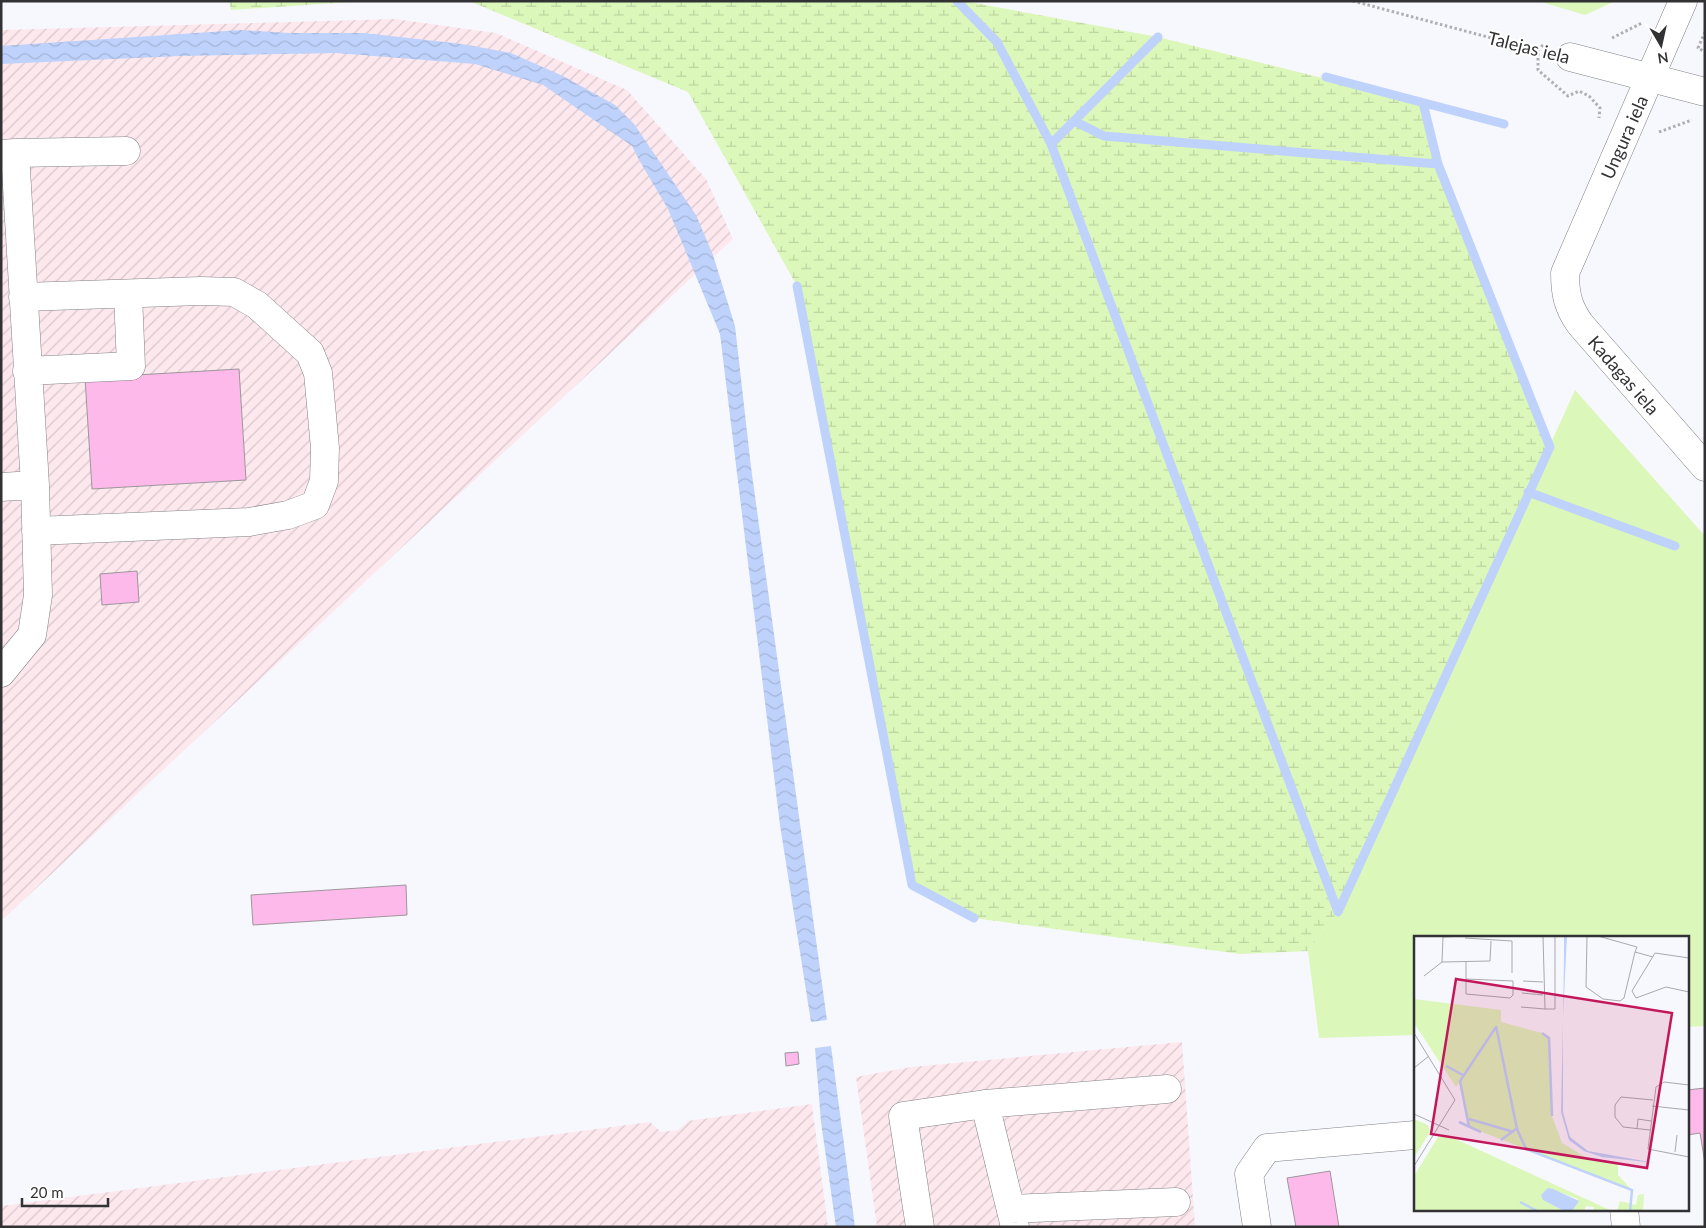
<svg xmlns="http://www.w3.org/2000/svg" width="1706" height="1228" viewBox="0 0 1706 1228" font-family="Lato,sans-serif">
<style>
.industrial{fill:url(#industrial-furrows)}
.green{fill:#dbf7ba}
.wetland{fill:url(#wetland-marsh)}
.water{fill:url(#water-waves)}
.lines{fill:none;stroke-linecap:round;stroke-linejoin:round}
.stream{stroke:#bed2fb;stroke-width:9}
.building{fill:#feb9eb;stroke:#9c979a}
.minor-casing{stroke:#818286;stroke-width:29}
.path{stroke:#afafb3;stroke-width:3;stroke-dasharray:2.5 2.5;stroke-linecap:butt}
.minor{stroke:#fff;stroke-width:28}
.labels{text-anchor:middle;dominant-baseline:central;stroke-width:4;stroke-linejoin:round;paint-order:stroke}
.street-label{font-size:18px;fill:#323234;stroke:#fff}
.inset-river{fill:none;stroke:#bed2fb;stroke-width:2.5}
.inset-road{fill:none;stroke:#a8a9ad;stroke-width:1}
.view{fill:#c2185b;fill-opacity:0.15;stroke:#c2185b;stroke-width:2.5}
.inset-edge{fill:none;stroke:#323234;stroke-width:2.5}
</style>
<defs>
<pattern id="industrial-furrows" width="10" height="10" patternUnits="userSpaceOnUse" patternTransform="scale(1.25)"><rect width="10" height="10" fill="#fde8ee"/><path d="M-1 1l2-2M0 10L10 0M9 11l2-2" fill="none" stroke="#d9c7cd"/></pattern>
<pattern id="wetland-marsh" width="20" height="14" patternUnits="userSpaceOnUse" patternTransform="scale(1.25)"><rect width="20" height="14" fill="#dbf7ba"/><path d="M1 5h8M5 5V1M11 12h8M15 12V8" fill="none" stroke="#bcd4a0"/></pattern>
<pattern id="water-waves" width="16" height="10" patternUnits="userSpaceOnUse" patternTransform="scale(1.25)"><rect width="16" height="10" fill="#bed2fb"/><path d="M0 5q4-4 8 0t8 0" fill="none" stroke="#a4b5d8"/></pattern>
</defs>
<rect width="100%" height="100%" fill="#f7f8fd"/>
<path class="industrial" d="M395,19L496,33L627,90L706,179L733,239L1,921V30Z
M1182,1042L1195,1227H877L856,1077L911,1067Z
M812,1104L828,1227H1V1206L650,1122L661,1132L678,1130L688,1121Z"/>
<path class="green" d="M1538,1H1615L1585,15Z
M1575,390L1705,536V1026L1687,1027V937H1415V1035L1319,1038L1308,951L1338,912Z"/>
<path class="wetland" d="M229,1H366L231,10Z
M469,1H964L1158,37L1423,103L1438,164L1550,447L1338,912L1308,951L1240,954L974,918L912,885L797,286L688,92Z"/>
<path class="water" d="M241,30L290,33H364L462,44L511,53L563,76L615,105L634,124L696,215L713,255L735,326L751,467L827,1020L811,1022L780,825L720,334L668,209L639,160L632,146L543,85L475,64L336,53L181,56L1,64V46Z
M831,1046L855,1227H836L821,1122L815,1048Z"/>
<g class="lines">
<path class="stream" d="M957,1L997,42L1051,144L1338,912
M1326,77L1504,124
M1074,121L1104,136L1438,164
M1051,144L1158,37
M797,286L912,885L974,918
M1528,492L1675,546
M1338,912L1550,447L1438,164L1423,103"/>
</g>
<path class="building" d="M239,369L246,480L92,489L85,378Z
M137,571L139,602L102,605L100,574Z
M406,885L407,915L253,925L251,895Z
M798,1052L799,1064L786,1066L785,1053Z
M1705,1088V1163L1700,1133L1687,1135V1090Z
M1330,1171L1339,1227H1296L1287,1178Z"/>
<g class="lines">
<g class="minor-casing">
<path id="minor" d="M1683,1L1565,273C1565,294 1568,307 1580,324L1705,467
M1570,57L1705,92
M15,153L126,151
M1,154L15,153L35,485L38,595L32,635L1,673
M23,297L201,291L234,292L257,305L310,353L318,373L325,448L324,481L315,505L288,515L249,522L36,531
M27,371L131,366L128,294
M1,487L35,485
M985,1104L1167,1089
M1011,1209L1176,1202
M1624,1209L1626,1227
M920,1227L903,1116L985,1104L1015,1227
M1257,1227L1249,1174L1267,1148L1415,1135"/>
</g>
<path class="path" d="M1353,1L1540,51
M1705,32L1698,48L1705,52
M1612,38L1642,23
M1543,45L1538,50V70L1568,96L1579,91L1589,96L1600,108L1599,118
M1659,132L1692,120"/>
<use href="#minor" class="minor"/>
</g>
<g class="labels">
<g class="street-label">
<text transform="translate(1529 47) rotate(14)">Talejas iela</text>
<text transform="translate(1624 137) rotate(-66)">Ungura iela</text>
<text transform="translate(1624 375) rotate(49)">Kadagas iela</text>
</g>
</g>
<g transform="translate(1414 936)">
<rect width="275" height="275" fill="#f7f8fd"/>
<path d="M0,63L87,74V86L42,151L0,87ZM0,183L14,189L16,196L0,222ZM33,199L198,275H179L180,271L172,270L170,275H158L164,263L134,252L129,264L150,275H0V240L24,201ZM230,258L229,275H203L206,265L222,269L224,259Z" fill="#dbf7ba"/>
<path d="M87,86L128,97L135,102L138,180L148,207L176,224L204,226V239L218,254L55,191L46,145Z" fill="#dbf7ba"/>
<path d="M150,0H153L149,83L150,20ZM149,87V176L156,201L174,215L241,227L188,221L170,215L155,204L147,176ZM134,252L139,253L165,265L158,275H150L129,264L127,259Z" fill="#bed2fb"/>
<path class="inset-river" d="M82,90L103,193L112,213L218,254L216,275M128,97L135,102L138,180M32,130L49,139M55,183L100,196M45,186L67,196M55,191L46,145L82,91M87,204L102,193M106,266L123,275"/>
<path class="inset-road" d="M129,0L131,73H141V0M173,0L172,51L189,63L206,65L210,62L221,16L239,21M184,0L223,11L221,16M51,2L98,5V37M275,22L241,17L218,55L222,62L252,51L275,56M28,26L76,25L77,5M10,40L28,26L29,1L51,0M52,43L99,45V59L96,62L52,58V26M109,45L129,46M108,57L129,59M107,71L131,73M0,97L41,164L0,230M0,132L15,120M275,149L250,146L242,151L234,213L275,221M238,170L275,174M0,178L35,194M223,193L224,183L237,185M236,194L209,191L201,181V169L207,161L239,164M261,216L263,199"/>
<path class="view" d="M42,43L258,77L233,232L17,198Z"/>
<rect width="275" height="275" class="inset-edge"/>
</g>
<rect width="1706" height="1228" fill="none" stroke="#323234" stroke-width="5"/>
<g transform="translate(1661 45) rotate(171)" stroke="#ffffff" stroke-width="4" paint-order="stroke">
<path d="M0-4L9 19L0 12L-9 19Z" fill="#323234"/>
<text y="-8" font-size="14" font-weight="bold" text-anchor="middle" fill="#323234">N</text>
</g>
<path d="M22 1198v8h86v-8" fill="none" stroke="#323234" stroke-width="2.5"/>
<text x="30" y="1198" font-size="15" fill="#323234" stroke="#ffffff" stroke-width="4" paint-order="stroke">20 m</text>
</svg>
